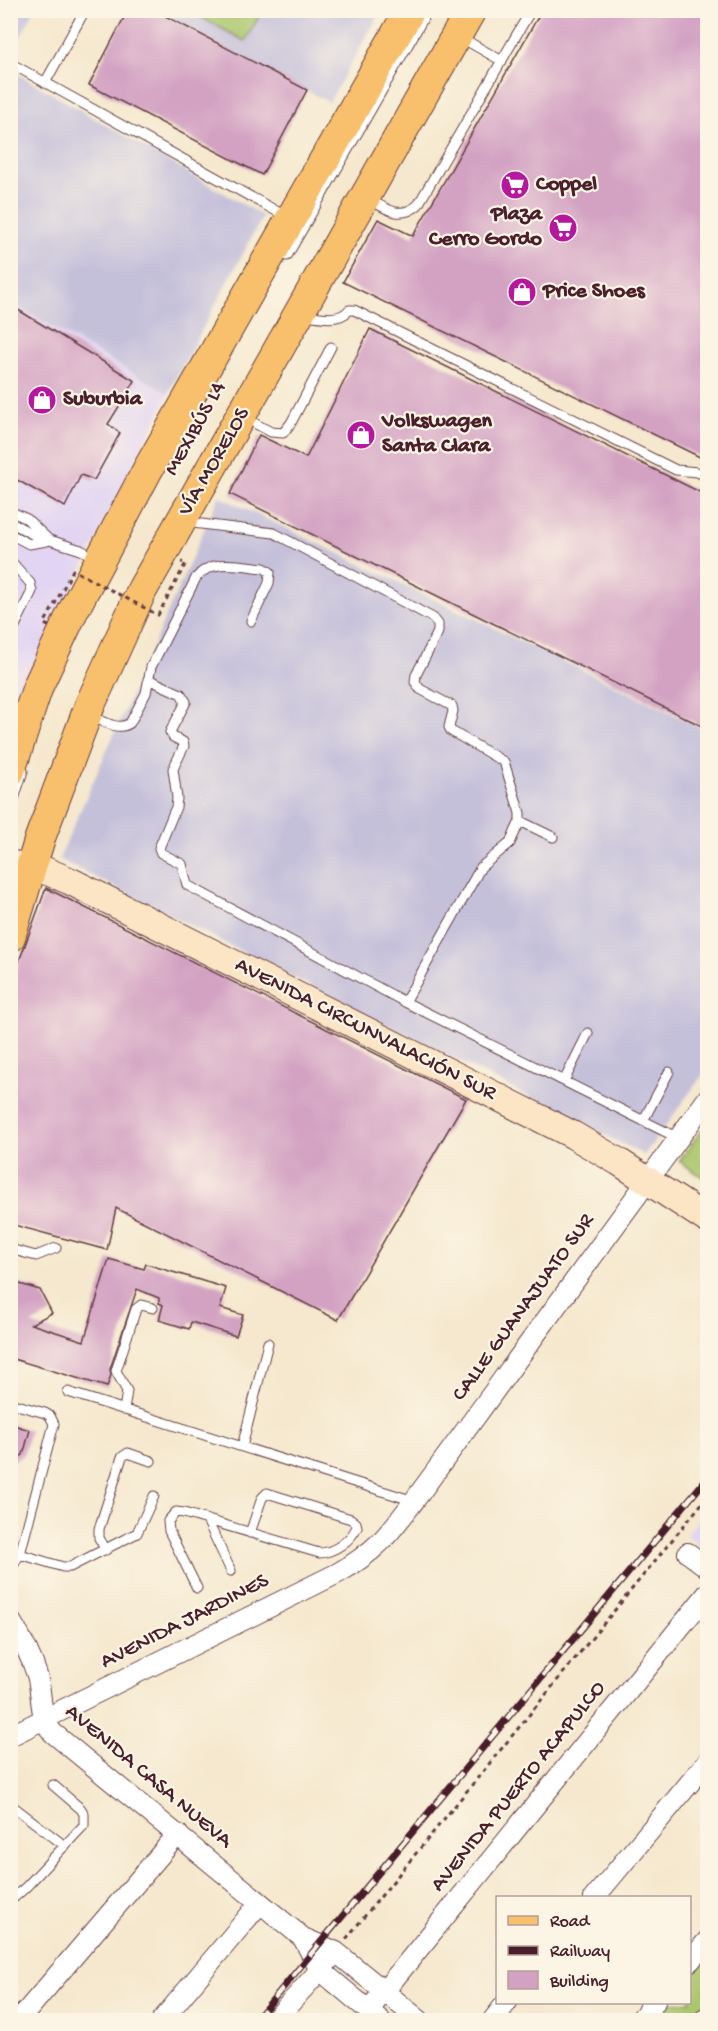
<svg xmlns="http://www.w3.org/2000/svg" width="718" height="2031" viewBox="0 0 718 2031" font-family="'Gochi Hand',sans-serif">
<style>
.built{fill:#e2d4f3}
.industrial{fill:#c5c0da}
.green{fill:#abc76e;stroke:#7a734c;stroke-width:1.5}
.building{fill:#d3a2c3}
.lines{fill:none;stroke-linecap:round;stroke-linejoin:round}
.lane-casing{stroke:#643d43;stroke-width:11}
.street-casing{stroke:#643d43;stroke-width:22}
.secondary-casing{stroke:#643d43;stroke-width:29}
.primary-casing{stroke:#643d43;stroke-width:32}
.path{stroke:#643d43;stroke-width:3;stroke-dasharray:4.5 4.5;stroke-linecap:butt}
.lane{stroke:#fff;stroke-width:9}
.street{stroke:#fff;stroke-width:20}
.secondary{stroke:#fce5c4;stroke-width:27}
.primary{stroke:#f8bf6c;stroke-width:30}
.rail-casing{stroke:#4a1f2b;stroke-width:7}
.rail{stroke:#fcf5e5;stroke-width:4.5;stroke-dasharray:14;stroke-linecap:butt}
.path-bridge{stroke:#643d43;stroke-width:3;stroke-dasharray:4.5 4.5;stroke-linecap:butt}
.labels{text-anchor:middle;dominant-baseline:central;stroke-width:4.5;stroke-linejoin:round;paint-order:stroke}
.poi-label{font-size:22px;font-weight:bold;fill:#4a1f2b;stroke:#fcf5e5;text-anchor:start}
.street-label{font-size:22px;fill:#4a1f2b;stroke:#fcf5e5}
</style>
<rect width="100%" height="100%" fill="#fcf5e5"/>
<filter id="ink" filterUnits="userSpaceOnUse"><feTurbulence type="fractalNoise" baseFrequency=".0167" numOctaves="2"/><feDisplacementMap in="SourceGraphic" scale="12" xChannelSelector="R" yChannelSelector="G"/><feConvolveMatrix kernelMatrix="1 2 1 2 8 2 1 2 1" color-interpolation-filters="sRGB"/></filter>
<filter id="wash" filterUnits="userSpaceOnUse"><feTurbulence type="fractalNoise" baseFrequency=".008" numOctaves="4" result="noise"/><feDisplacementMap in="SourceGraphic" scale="24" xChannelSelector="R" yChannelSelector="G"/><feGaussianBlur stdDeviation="1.35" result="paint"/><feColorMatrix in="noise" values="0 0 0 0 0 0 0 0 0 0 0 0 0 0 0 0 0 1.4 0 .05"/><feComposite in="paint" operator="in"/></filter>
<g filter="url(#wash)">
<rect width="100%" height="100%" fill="#f5e8ce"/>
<path class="built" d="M11,298L170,392L11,712Z
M707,1509V1552L686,1535Z"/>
<path class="industrial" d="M11,10L34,11L11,54L10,11Z
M154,11H381L329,102Z
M11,70L263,216L168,393L11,303Z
M219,496L707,730V1069L644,1155L59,859Z"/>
<path class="green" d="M189,11L262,10V11L245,41Z
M707,1123V1180L679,1161Z
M707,1950V2009L698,2020H648L663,2003L690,2002V1971Z"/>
<g id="blocks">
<path class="building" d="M128,10H154L307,90L262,175L89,85Z
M542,10H708V461L343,282L378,219L413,236Z
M10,305L135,381L108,424L120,433L94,480L81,475L65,507L10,476Z
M370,329L708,496V729L230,494L259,435L306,458Z
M46,888L466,1099L338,1320L116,1208L107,1250L10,1224V986Z
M109,1259L144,1269L146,1264L226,1288L220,1308L243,1315L236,1336L191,1322L189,1329L159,1320L163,1305L159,1303V1298L137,1289L110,1369L111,1375L107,1387L10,1358V1281L40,1290L52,1313L31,1324L84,1341Z
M10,1424L30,1430L23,1455L10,1463Z"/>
</g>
</g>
<g filter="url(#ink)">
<use href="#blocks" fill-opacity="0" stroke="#643d43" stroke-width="1.5"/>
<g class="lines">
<g class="lane-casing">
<path id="lane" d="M460,37L502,61
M10,63L287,217
M45,83L85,10
M369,199C386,209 400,220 418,205L531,10
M287,256L428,10
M304,314C319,317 339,322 349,310H354L676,470L697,472L708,477
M243,417L271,432L283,433L291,423L331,347
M10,511L27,519L49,540
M10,522L34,535L81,550L98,559
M185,522L274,533L433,618L438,624V632L416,675L415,682L420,689L452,706L453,711L449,727L451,731L504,762L520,813V821L510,843L481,867L405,1002
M10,534L29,544L47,541
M10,560L30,583L32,591L10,636
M148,679L181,694L186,702L170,732L173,737L183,742L184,746L173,769L177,798L176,807L159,848L161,853L182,864L187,885L405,1002L678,1138
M89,715C101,720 118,732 130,723L146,693L151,667L196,578C212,557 241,566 264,568L270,572L269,583L251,621
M10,811L23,771
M520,821L553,837
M564,1081L588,1033
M643,1121L669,1072
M10,1249L36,1256L56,1248
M68,1392L414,1501
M10,1403L45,1413L50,1416L54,1424L20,1554L10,1570
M124,1410L127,1391L116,1371L136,1309L141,1305L153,1308
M242,1447L268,1343
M207,1520L231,1571
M106,1550L99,1538V1529L122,1457L128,1453L151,1461
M20,1554L63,1567H70L137,1533L154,1496
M197,1588L169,1531L168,1521L176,1512L184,1513L319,1553C334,1553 351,1540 357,1527L356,1523L351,1519L267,1493L262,1498L250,1533
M10,1804L65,1846
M10,1901L26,1887L84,1825V1814L81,1809L53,1785"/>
</g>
<g class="street-casing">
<path id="street" d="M688,1553L708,1568
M10,1620C21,1637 31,1656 37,1675C43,1695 38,1716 53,1733L303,1938L336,1952L419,2020
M10,1736L338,1573C377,1551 388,1535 414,1501L708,1098
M594,1898L708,1761
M303,1938L320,1970L380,2020
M690,1961L708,1940
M368,2011L708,1593
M19,2020L178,1834
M162,2020L260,1903
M275,2020L328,1961
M493,2020L507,2002
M640,2020L655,2002
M704,2020L708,2016"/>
</g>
<g class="secondary-casing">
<path id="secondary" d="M10,864L39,868L70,881L573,1135L619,1162L708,1220"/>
</g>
<g class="primary-casing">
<path id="primary" d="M10,771L38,686L73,611L100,560L148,469L410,10
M10,937L40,838L90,705L142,590L471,10"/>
</g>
<path class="path" d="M346,1939L708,1496"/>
<use href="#lane" class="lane"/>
<use href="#street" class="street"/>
<use href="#secondary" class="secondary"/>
<use href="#primary" class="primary"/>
<g class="rail-casing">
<path id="rail" d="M256,2020L708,1477"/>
</g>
<use href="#rail" class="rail"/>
<path class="path-bridge" d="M49,626L44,624L73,570L158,615L186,563L181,562"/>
</g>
</g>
<defs>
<g id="supermarket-disc" transform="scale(1.5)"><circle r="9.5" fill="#b5179e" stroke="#fcf5e5"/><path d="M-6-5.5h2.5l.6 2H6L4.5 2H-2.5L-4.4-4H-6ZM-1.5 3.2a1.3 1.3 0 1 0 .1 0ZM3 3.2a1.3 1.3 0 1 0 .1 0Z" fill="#fff"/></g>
<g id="shop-disc" transform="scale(1.5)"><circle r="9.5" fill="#b5179e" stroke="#fcf5e5"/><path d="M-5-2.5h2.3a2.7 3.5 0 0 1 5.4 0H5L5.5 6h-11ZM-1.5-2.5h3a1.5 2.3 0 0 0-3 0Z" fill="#fff"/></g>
</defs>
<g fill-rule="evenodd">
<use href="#supermarket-disc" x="515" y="185"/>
<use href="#supermarket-disc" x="563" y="228"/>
<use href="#shop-disc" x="522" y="292"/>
<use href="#shop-disc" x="42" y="400"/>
<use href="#shop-disc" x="361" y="435"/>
</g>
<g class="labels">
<g class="poi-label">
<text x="536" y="185">Coppel</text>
<text x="542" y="215" text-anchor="end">Plaza<tspan x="542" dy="25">Cerro Gordo</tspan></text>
<text x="543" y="292">Price Shoes</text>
<text x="63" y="400">Suburbia</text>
<text x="382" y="422">Volkswagen<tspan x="382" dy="25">Santa Clara</tspan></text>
</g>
<g class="street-label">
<text transform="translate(196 429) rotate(-61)">MEXIBÚS L4</text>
<text transform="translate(215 462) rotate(-60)">VÍA MORELOS</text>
<text transform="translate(365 1030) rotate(27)">AVENIDA CIRCUNVALACIÓN SUR</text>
<text transform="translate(524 1308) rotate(-54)">CALLE GUANAJUATO SUR</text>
<text transform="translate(185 1622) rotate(-27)">AVENIDA JARDINES</text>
<text transform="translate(148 1777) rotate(40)">AVENIDA CASA NUEVA</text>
<text transform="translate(519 1787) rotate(-51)">AVENIDA PUERTO ACAPULCO</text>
</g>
</g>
<rect width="718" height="2031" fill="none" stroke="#fcf5e5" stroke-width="36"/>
<rect x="496" y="1896" width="195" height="108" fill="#fcf5e5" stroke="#b59f9b" stroke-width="1.5"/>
<rect x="508" y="1916" width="30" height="9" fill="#f8bf6c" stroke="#b59f9b" stroke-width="1.5"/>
<text x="550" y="1926" font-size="18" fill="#4a1f2b">Road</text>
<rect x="508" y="1946" width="30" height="9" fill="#4a1f2b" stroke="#b59f9b" stroke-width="1.5"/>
<text x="550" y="1956" font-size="18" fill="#4a1f2b">Railway</text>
<rect x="508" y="1971" width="30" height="18" fill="#d3a2c3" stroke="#b59f9b" stroke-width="1.5"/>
<text x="550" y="1986" font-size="18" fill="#4a1f2b">Building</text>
</svg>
